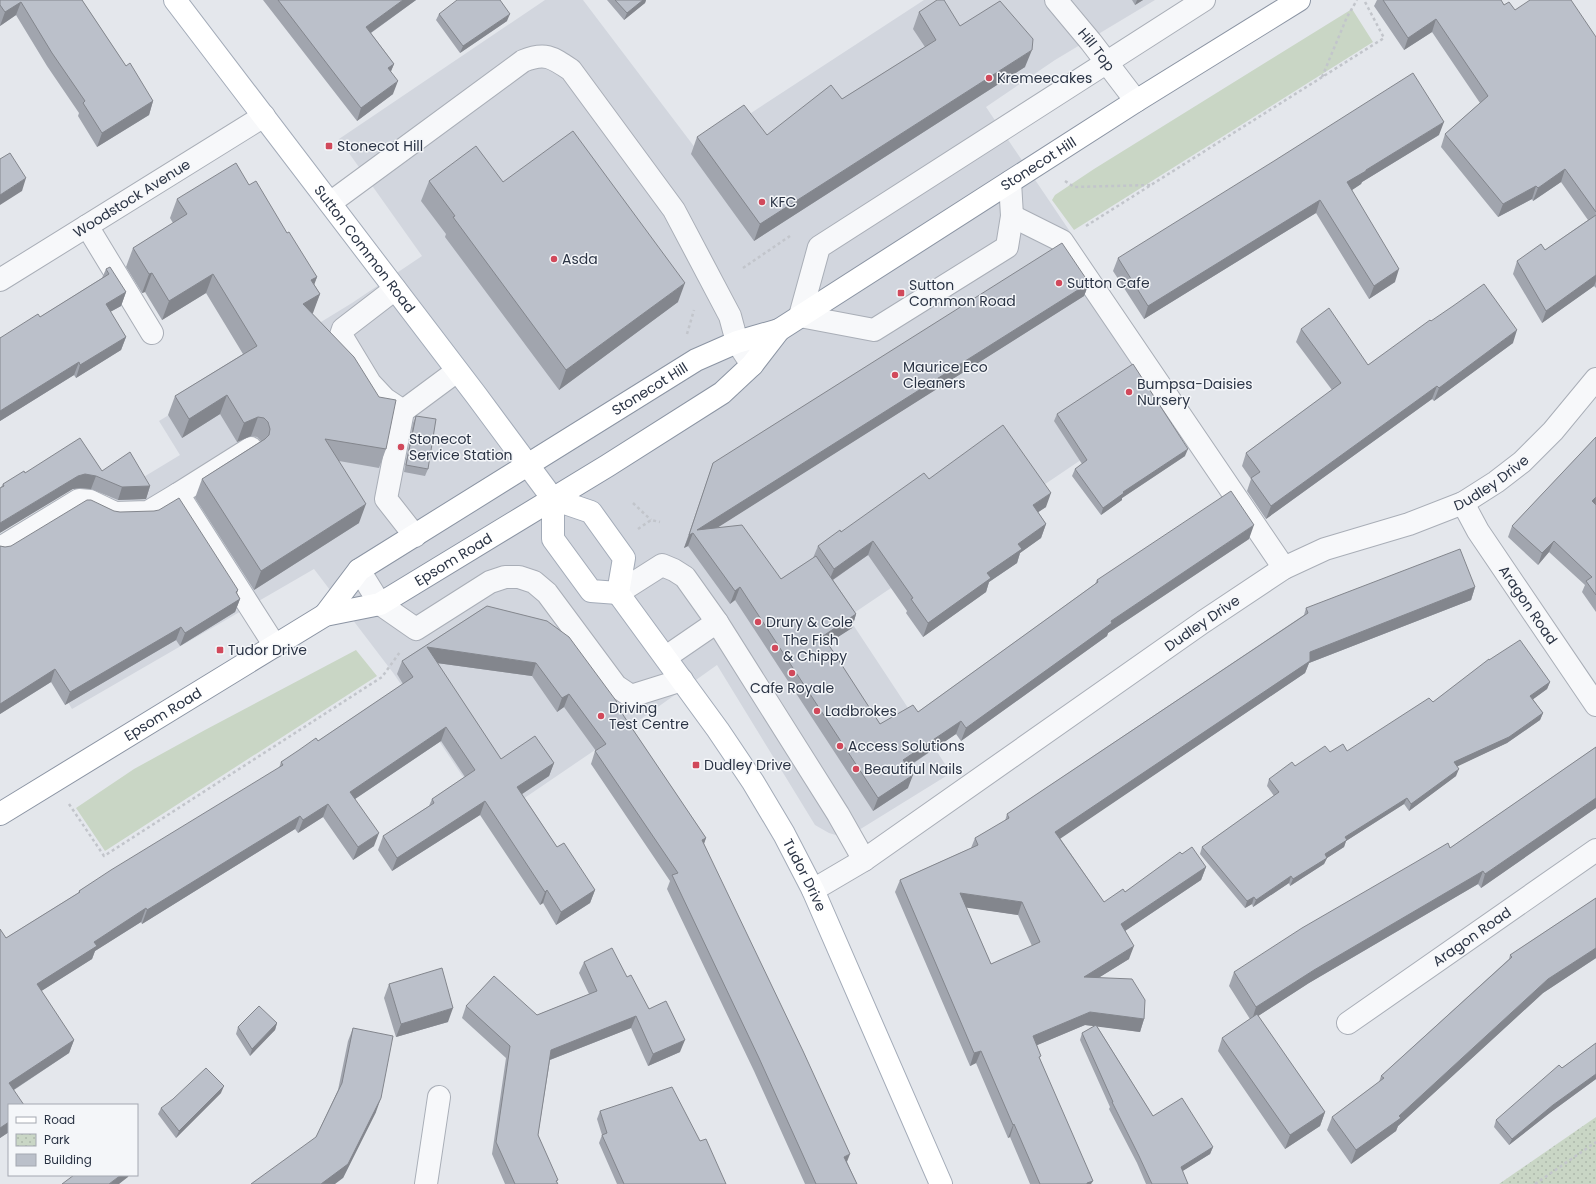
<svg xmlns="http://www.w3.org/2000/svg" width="1596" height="1184" viewBox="0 0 1596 1184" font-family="Poppins,sans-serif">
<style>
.built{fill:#d2d6de}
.grass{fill:#c9d6c5}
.park{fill:url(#park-dots)}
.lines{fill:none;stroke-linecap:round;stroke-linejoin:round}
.minor-casing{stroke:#a9aeb7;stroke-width:24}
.major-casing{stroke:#a3abb8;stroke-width:24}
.highway-casing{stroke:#8b94a3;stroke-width:24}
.path{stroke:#c2c5cb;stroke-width:2.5;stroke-dasharray:3 3;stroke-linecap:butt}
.minor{stroke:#f7f8fa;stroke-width:22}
.major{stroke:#fff;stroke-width:22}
.highway{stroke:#fff;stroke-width:22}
.wall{fill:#a1a5ae;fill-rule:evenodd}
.shaded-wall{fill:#83868d}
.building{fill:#bbc0ca;stroke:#83868d;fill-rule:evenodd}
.poi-dot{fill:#d1495b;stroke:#f4f6f9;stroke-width:1.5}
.labels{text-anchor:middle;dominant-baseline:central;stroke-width:3;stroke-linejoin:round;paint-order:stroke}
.street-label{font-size:14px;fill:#2b3445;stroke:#f4f6f9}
.poi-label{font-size:14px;fill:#2b3445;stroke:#f4f6f9;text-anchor:start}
</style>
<defs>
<pattern id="park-dots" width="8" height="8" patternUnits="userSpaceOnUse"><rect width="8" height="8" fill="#c9d6c5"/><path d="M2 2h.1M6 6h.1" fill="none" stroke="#adb8ab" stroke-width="1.8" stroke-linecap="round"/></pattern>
</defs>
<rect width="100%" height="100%" fill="#e4e7ec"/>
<path class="built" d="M545,0H583L696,149L924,0H1155L1055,60L986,107L1077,242L1177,395L848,617L951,773L846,838L829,833L815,825L717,665L648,714L492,820L394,674L314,569L72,709L0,590V564L180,455L159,421L352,303L422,256L339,139Z"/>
<path class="grass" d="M1352,9L1373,42L1074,230L1052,200L1055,195L1094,169Z
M356,650L377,676L105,851L76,808L134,769L205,730Z"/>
<path class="park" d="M1596,1117V1184H1499Z"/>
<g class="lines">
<g class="minor-casing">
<g id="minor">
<path id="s1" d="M1056,0L1091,42L1136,101"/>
<path d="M1010,182L1012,216L1007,247L874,330L800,316L819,247L1204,0"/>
<path d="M330,203L523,61C545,52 552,57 571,70L674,210L730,316L737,342L752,365"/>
<path d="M1012,216L1062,241L1284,568"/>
<path d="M87,226L152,333"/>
<path id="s2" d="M0,280L264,116"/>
<path d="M395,289L343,329L341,335L370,383L385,399L403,411"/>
<path d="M178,494L251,448"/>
<path id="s3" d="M1463,503L1478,531L1596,705"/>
<path d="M415,536L386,499L403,411L457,371"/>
<path d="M0,548L79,500L90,501L115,513L148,512L178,494L275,646"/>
<path d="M359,570L380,604L416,629L490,582L505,577H519L534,582L547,593L616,686L631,696L682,680"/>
<path d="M618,593L662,565L674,570L685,577L717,622L838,814L864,860"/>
<path d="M666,657L717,622"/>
<path id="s4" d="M813,890L864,860L1203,622L1284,568L1325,549L1409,524L1463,503L1496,482L1522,462L1553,431L1596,379"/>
<path id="s5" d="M1348,1023L1596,850"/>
<path d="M426,1184L439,1097"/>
</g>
</g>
<g class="major-casing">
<g id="major">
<path id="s6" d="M175,0L476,395L553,499"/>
<path id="s7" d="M553,499L591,512L624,558L618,593L718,730L753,782L784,834L813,890L941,1184"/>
<path d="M553,499V539L591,591L618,593"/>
</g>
</g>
<g class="highway-casing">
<g id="highway">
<path id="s8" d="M325,615L359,570L696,360L737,342L779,330L1136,101L1299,0"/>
<path id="s9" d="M0,814L325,615L380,604L607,466L722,393L752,365L779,330"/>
</g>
</g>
<path class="path" d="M1322,77L1347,17L1357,0
M1065,181L1074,187L1151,185
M1086,226L1384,38L1364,0
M743,268L790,236
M687,334L694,310
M633,503L651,520
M638,529L651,520L660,522
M69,804L104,856L382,677L400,652
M1535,1184L1596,1142"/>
<use href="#minor" class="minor"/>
<use href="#major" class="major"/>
<use href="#highway" class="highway"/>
</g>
<path class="wall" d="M0,0H82L126,66L153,101L149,115L97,147L78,116L79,113L47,66L16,15L0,26Z
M263,0H416L371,33L394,64L391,71L393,94L357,121Z
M607,0H646L645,3L624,20Z
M1132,0H1143L1135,5Z
M1377,0H1501L1504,5L1515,10L1596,37V288L1594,286L1542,323L1513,274L1517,261L1545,250L1588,220L1561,182L1533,201L1532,199L1498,217L1441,147L1445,134L1480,103L1432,32L1404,50L1374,6Z
M919,12L960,26L1025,67L754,241L691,154L697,137L767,135L842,99L925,47L913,29Z
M439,14L507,21L460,53L436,20Z
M1439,135L1362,182L1361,184L1352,190L1395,282L1369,299L1316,213L1144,319L1113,271L1118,258Z
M429,181L503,182L678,302L559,390L445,237L446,234L421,201Z
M249,185L287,233L317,277L314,284L320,294L312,313L386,449L379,468L339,461L359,523L254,590L195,498L202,479L261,441L257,437L251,436L237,442L220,414L182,438L168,415L175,396L243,354L206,293L162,320L145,292L142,293L126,267L133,248L173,223L170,218L177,199Z
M106,269L126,292L121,306L110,312L126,337L121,350L76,378L74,375L0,421V338L40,317L102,278Z
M1089,283L1084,296L716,528L781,579L813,558L818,546L929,479L1046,507L1038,512L1046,524L1041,538L1020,553L1017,563L989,582L986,592L923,637L906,613L907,611L868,555L833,580L856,614L852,628L827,643L880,724L918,712L1095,584L1097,580L1249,539L1108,633L1107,636L961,741L956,734L908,767V788L873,811L735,600L730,604L688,546L684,548L713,463Z
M1431,321L1513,343L1434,401L1432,399L1266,519L1247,491L1251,479L1242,466L1246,453L1332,390L1296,342L1301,329L1368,365Z
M1057,414L1185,456L1122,498V500L1101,515L1072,476L1075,469L1082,464L1054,421Z
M416,416L428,469L425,476L404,472L413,423Z
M1596,437V504L1595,505H1596V612L1582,592L1585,585L1549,552L1538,565L1508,537L1512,526Z
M102,471L150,486L146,499L118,500L91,489L80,488L73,489L1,487L3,484L25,473Z
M0,546L238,590L237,593L240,599L235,612L180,646L176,640L65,705L51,682L0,714Z
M1475,587L1471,600L1309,663L1305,673L1060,838L1104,902L1125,892L1182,854L1206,867L1201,880L1125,931L1129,959L1098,978L1144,1019L1140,1032L1097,1026L1153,1116L1213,1147L1210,1154L1182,1171L1188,1184H1146L1137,1163L1109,1109L1110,1107L1080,1040L1082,1033L1095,1026L1085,1025L1037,1045L1040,1059L1091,1184H1030L1010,1137L1008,1138L976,1063L970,1066L895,892L900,880L971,848L975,838L1005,821L1007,814L1304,615L1306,608ZM966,907L1018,915L1032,946L991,964Z
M487,606L617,702L616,705L706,838L704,844L857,1184H805L754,1071L667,889L670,881L591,764L595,751H596L564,707L557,712L532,676L437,663L501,759L554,763L549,776L522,794L557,847L595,890L590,903L556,925L543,903L540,905L480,815L392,871L378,850L383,836L429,806L432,799L465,777L441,741L355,799L374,846L353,860L323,817L298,833L295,829L142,924L141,922L95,951L92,959L41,991L74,1040L69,1053L14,1090L9,1132L0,1138V929L6,938L78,893L79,891L279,768L281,762L318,741L403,684L397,674L402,661Z
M1489,660L1550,682L1547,689L1533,699L1543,713L1540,720L1507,743L1457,766L1456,776L1409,811L1404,804L1346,841L1344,847L1327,858L1324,864L1290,886L1289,883L1253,907L1252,904L1245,908L1200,854L1202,847L1274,796L1267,786L1269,779L1295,766L1330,752L1347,751L1433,702Z
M1596,747V808L1481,888L1478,884L1309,983L1258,1016L1325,1112L1320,1126L1285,1149L1218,1051L1222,1038L1250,1019L1229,986L1234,972L1450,848Z
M1596,898V958L1543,993L1398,1126L1396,1131L1351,1164L1327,1130L1332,1117L1379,1082L1381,1076L1509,959L1510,955Z
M584,962L627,977L649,1009L680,1052L648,1066L631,1028L550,1060L538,1135L558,1184H505L492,1154L506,1058L462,1018L466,1006L537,1015L589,994L579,973Z
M389,984L448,1022L396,1037L384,998Z
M277,1023L275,1030L250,1056L236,1034L238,1027Z
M353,1028L376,1112L343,1178L316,1137L338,1090L348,1041Z
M1596,1043V1079L1551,1112L1509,1145L1494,1127L1496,1120L1562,1068Z
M221,1093L176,1138L158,1114L161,1108Z
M600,1111L700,1141L726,1184H617L599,1143L602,1135L597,1119Z"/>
<path class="shaded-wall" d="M403,0H416L362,39L366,27Z
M643,0H646L645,3L624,20L627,13Z
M1137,0H1143L1135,5Z
M21,2L16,15L0,26L5,12Z
M510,14L507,21L460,53L463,46Z
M1436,19L1432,32L1404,50L1408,38Z
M1032,50L1025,67L754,241L760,224Z
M394,64L389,76L388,68Z
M398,81L393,94L357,121L361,108Z
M153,101L149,115L97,147L102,133Z
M1444,122L1439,135L1362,182L1361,184L1343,196L1347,182L1366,170Z
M1565,169L1561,182L1533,201L1538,188Z
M26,178L22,191L0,205V195Z
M1536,186L1532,199L1498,217L1503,204Z
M1320,200L1316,213L1144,319L1148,306Z
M1399,269L1395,282L1369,299L1374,286Z
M152,273L145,292L142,293L149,274Z
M213,274L206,293L162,320L169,301Z
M1596,275V281L1594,286L1542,323L1546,311Z
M317,277L310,296L311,280Z
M685,283L678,302L559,390L566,370Z
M1089,283L1084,296L698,540L697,530Z
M126,292L121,306L101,317L106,304Z
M320,294L313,313L297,323L303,304Z
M1517,330L1513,343L1434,401L1439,388Z
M126,337L121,350L76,378L80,365Z
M79,362L74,375L0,421V411Z
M1437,386L1432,399L1266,519L1271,506Z
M227,395L220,414L182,438L189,419Z
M258,417L251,436L237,442L244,423Z
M1188,449L1185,456L1122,498V500L1101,515L1103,508L1123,492Z
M85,474L96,476L91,489L80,488L73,489L0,533V523L78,476Z
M150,486L146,499L118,500L122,487Z
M1051,493L1046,507L1028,519L1033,505Z
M1596,497V504L1588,513L1592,501Z
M366,504L359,523L254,590L261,571Z
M1046,524L1041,538L1020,553L1017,563L989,582L986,592L923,637L928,623L987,573L1018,544Z
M1254,525L1249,539L1108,633L1107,636L961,741L966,728L1111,621Z
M693,533L688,546L684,548L689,535Z
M873,541L868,555L828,583L834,569Z
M1554,541L1549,552L1538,565L1542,553Z
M740,587L735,600L730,604L735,591Z
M1475,587L1471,600L1309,663L1305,673L1051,845L1055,832L1310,652Z
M238,590L233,603L240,599L235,612L180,646L185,633Z
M856,614L852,628L818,650L823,636Z
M181,627L176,640L65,705L70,692Z
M427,647L536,663L532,676L422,661Z
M55,669L51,682L0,714V704Z
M1550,682L1547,689L1528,703L1530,696Z
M569,694L564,707L557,712L562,698Z
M1543,713L1540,720L1507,743L1452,769L1454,762Z
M961,721L956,734L898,773L903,760Z
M446,727L441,741L346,805L350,792Z
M554,763L549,776L513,800L517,787Z
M1459,769L1456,776L1409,811L1411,804Z
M913,775L908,788L873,811L878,798Z
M1407,798L1404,804L1346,841L1344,847L1327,858L1324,864L1290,886L1293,879L1325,854L1345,837Z
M1596,798V808L1481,888L1485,874Z
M485,801L480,815L392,871L397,858Z
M328,804L323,817L298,833L303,820Z
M300,816L295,829L142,924L147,910Z
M379,833L374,846L353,860L358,847Z
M706,838L701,851L702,840Z
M1206,867L1201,880L1116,937L1121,924Z
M1483,871L1478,884L1309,983L1252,1020L1256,1007L1314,970Z
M1291,876L1289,883L1253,907L1256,900Z
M547,890L543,903L540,905L545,892Z
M595,890L590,903L556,925L561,912Z
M960,893L1022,902L1018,915L955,906Z
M1254,897L1252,904L1245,908L1247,901Z
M146,908L141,922L95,951L92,959L32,997L37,984L94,942Z
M1134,946L1129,959L1079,990L1084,977Z
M1596,948V958L1543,993L1398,1126L1396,1131L1351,1164L1356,1150L1399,1116L1548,979Z
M453,1008L448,1022L396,1037L401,1024Z
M1090,1012L1144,1019L1140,1032L1085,1025L1028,1049L1033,1036Z
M636,1016L631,1028L547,1061L551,1050Z
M277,1023L275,1030L250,1056L252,1049Z
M74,1040L69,1053L4,1096L9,1083Z
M685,1040L680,1052L648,1066L653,1054Z
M981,1051L976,1063L970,1066L974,1053Z
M1596,1074V1079L1551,1112L1509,1145L1512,1139L1553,1105Z
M224,1086L221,1093L176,1138L179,1131Z
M381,1098L376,1112L343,1178L335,1184H321Z
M1325,1112L1320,1126L1285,1149L1290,1135Z
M9,1122V1132L0,1138V1128Z
M1014,1124L1010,1137L1008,1138L1013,1125Z
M1213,1147L1210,1154L1178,1174L1181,1167Z
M850,1154L845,1167L844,1157Z
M121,1175H129L128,1177L119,1184H109Z
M1093,1181L1091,1184H1087V1183Z"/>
<path class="building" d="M0,0H82L126,66L130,63L153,101L102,133L83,103L85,101L52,53L21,2L5,12L0,5Z
M278,0H403L366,27L394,64L388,68L398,81L361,108Z
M457,0H500L510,14L463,46L439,14Z
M615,0H643L627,13Z
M937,0H944L960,26L1000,1L1033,39L1032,50L760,224L697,137L744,105L767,135L831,85L842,99L936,40L919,12Z
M1383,0H1501L1504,5L1509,2L1515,10L1530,0H1571L1596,37V212L1565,169L1538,188L1536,186L1503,204L1445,134L1488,96L1436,19L1408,38Z
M1413,73L1444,122L1366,170V171L1347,182L1399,269L1374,286L1320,200L1148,306L1118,258L1274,161Z
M573,131L685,283L566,370L453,217L455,216L429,181L476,146L503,182Z
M10,153L26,178L0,195V159Z
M236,163L249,185L256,181L287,233L289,232L317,277L311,280L320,294L303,304L354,357L379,397L396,400L386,449L325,439L366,504L261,571L202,479L265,439L269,435L270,429L268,422L264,418L258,417L244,423L227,395L189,419L175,396L257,346L213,274L169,301L152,273L149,274L133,248L187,214L177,199Z
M1596,215V275L1546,311L1517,261L1541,244L1545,250Z
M1062,243L1089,283L697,530L742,525L781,579L816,556L856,614L823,636L880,724L913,705L918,712L1098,582L1097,580L1231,491L1254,525L1111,621L1112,623L966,728L961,721L903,760L913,775L878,798L740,587L735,591L693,533L689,535L713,463Z
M110,267L126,292L106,304L126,337L80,365L79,362L0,411V338L38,314L40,317L109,274L106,269Z
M1484,284L1517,330L1439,388L1437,386L1271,506L1251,478L1260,472L1246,453L1341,383L1301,329L1329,308L1368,365L1430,320L1431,321L1453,306Z
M1133,364L1188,449L1123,492L1124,493L1103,508L1075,469L1087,460L1057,414Z
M416,416L436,419L428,469L406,465Z
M1003,425L1051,493L1033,505L1046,524L1018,544L1022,549L987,573L991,578L928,623L911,599L913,598L873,541L834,569L818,546L840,530L841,532L924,473L929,479Z
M1596,437V497L1592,501L1596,505V595L1586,581L1592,577L1554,541L1542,553L1512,526Z
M80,438L102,471L130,452L150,486L122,487L96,476L85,474L78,476L0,523V488L4,486L3,484L24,471L25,473Z
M179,498L238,590L236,592L240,599L185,633L181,627L70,692L55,669L0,704V546L5,547L11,546L87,500H91L114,511L120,512L154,511L159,510Z
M1460,549L1475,587L1310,652V661L1055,832L1104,902L1123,889L1125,892L1180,852L1182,854L1192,847L1206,867L1121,924L1134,946L1084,977L1132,979L1145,1000L1144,1019L1090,1012L1033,1036L1041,1056L1039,1057L1093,1181L1087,1183V1184H1040L1014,1124L1013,1125L981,1051L974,1053L900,880L978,845L975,838L1009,818L1007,814L1308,613L1306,608ZM960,893L1022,902L1040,942L991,964Z
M487,606L547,621L569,637L617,702L615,703L706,838L702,840L803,1051L850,1154L844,1157L857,1184H816L759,1058L672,875L678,873L595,751L606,744L569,694L562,698L536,663L427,647L501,759L535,736L554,763L517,787L557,847L564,843L595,890L561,912L547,890L545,892L485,801L397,858L383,836L434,803L432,799L475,770L446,727L350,792L379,833L358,847L328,804L303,820L300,816L147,910L146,908L94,942L97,946L37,984L74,1040L9,1083L24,1105H9V1122L0,1128V929L6,938L80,892L79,891L111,870L283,765L281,762L299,750L316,738L318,741L413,677L402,661Z
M1520,640L1550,682L1530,696L1543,713L1509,737L1454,762L1459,769L1411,804L1407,798L1345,837L1347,840L1325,854L1327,858L1293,879L1291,876L1256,900L1254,897L1247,901L1202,847L1279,792L1269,779L1292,762L1295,766L1325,746L1330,752L1343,744L1347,751L1429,698L1433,702L1489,659V660Z
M1596,747V798L1485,874L1483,871L1314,970L1256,1007L1234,972L1302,928L1416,862L1448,843L1450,848Z
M1596,898V948L1548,979L1399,1116L1401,1118L1356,1150L1332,1117L1384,1078L1381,1076L1512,957L1510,955Z
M612,948L627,977L631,975L649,1009L666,1001L685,1040L653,1054L636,1016L551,1050L538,1135L558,1180L556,1181L558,1184H515L496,1142L510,1046L466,1006L494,976L537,1015L597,991L584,962Z
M442,968L453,1008L401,1024L389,984Z
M259,1006L277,1023L252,1049L238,1027Z
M1257,1014L1325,1112L1290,1135L1222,1038Z
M1096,1025L1153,1116L1182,1098L1213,1147L1181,1167L1188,1184H1152L1139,1156L1112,1102H1113L1082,1033Z
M353,1028L393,1036L381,1098L348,1164L321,1184H251L316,1137L342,1083Z
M1596,1043V1074L1553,1105L1512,1139L1496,1120L1559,1065L1562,1068Z
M206,1068L224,1086L179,1131L161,1108L173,1099Z
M672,1087L700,1141L706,1139L726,1184H624L602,1135L607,1133L600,1111Z
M74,1175H121L109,1184H62Z"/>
<g class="poi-dot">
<circle cx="989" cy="78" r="4"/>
<rect x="325" y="142" width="8" height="8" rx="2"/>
<circle cx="762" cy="202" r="4"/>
<circle cx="554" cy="259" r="4"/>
<circle cx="1059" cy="283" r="4"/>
<rect x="897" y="289" width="8" height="8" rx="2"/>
<circle cx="895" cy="375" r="4"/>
<circle cx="1129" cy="392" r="4"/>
<circle cx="401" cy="447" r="4"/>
<circle cx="758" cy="622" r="4"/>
<circle cx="775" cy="648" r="4"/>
<rect x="216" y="646" width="8" height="8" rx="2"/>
<circle cx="792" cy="673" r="4"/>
<circle cx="817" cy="711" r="4"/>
<circle cx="601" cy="716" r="4"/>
<circle cx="840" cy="746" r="4"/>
<rect x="692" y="761" width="8" height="8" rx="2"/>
<circle cx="856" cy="769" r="4"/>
</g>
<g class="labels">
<g class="street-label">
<text stroke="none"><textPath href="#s1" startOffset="64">Hill Top</textPath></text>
<text stroke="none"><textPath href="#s8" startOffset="850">Stonecot Hill</textPath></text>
<text stroke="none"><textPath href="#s2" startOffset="155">Woodstock Avenue</textPath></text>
<text stroke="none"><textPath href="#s6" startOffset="313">Sutton Common Road</textPath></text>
<text stroke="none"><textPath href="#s8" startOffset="399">Stonecot Hill</textPath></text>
<text stroke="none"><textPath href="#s4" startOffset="796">Dudley Drive</textPath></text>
<text stroke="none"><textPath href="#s9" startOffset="523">Epsom Road</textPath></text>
<text stroke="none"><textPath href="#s3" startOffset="121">Aragon Road</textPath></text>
<text stroke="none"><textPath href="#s4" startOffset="472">Dudley Drive</textPath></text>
<text stroke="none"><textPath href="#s9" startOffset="191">Epsom Road</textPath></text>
<text stroke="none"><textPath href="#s7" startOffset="471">Tudor Drive</textPath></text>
<text stroke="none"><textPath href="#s5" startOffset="151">Aragon Road</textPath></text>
</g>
<g class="poi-label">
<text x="997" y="78">Kremeecakes</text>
<text x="337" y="146">Stonecot Hill</text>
<text x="770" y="202">KFC</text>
<text x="562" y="259">Asda</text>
<text x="1067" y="283">Sutton Cafe</text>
<text x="909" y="285">Sutton<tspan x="909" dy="16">Common Road</tspan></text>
<text x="903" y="367">Maurice Eco<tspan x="903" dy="16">Cleaners</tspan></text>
<text x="1137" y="384">Bumpsa-Daisies<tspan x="1137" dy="16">Nursery</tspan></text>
<text x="409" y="439">Stonecot<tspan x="409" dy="16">Service Station</tspan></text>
<text x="766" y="622">Drury &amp; Cole</text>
<text x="783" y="640">The Fish<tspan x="783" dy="16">&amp; Chippy</tspan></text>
<text x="228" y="650">Tudor Drive</text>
<text x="792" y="688" text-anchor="middle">Cafe Royale</text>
<text x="609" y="708">Driving<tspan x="609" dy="16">Test Centre</tspan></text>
<text x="825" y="711">Ladbrokes</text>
<text x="848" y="746">Access Solutions</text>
<text x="704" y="765">Dudley Drive</text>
<text x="864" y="769">Beautiful Nails</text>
</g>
</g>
<rect x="8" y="1104" width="130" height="72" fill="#f4f6f9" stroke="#a4a8b1"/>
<rect x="16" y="1117" width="20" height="6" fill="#ffffff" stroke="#a4a8b1"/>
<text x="44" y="1124" font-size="12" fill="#2b3445">Road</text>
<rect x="16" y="1134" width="20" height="12" fill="url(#park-dots)" stroke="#a4a8b1"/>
<text x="44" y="1144" font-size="12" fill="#2b3445">Park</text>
<rect x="16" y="1154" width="20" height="12" fill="#bbc0ca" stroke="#a4a8b1"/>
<text x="44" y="1164" font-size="12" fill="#2b3445">Building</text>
</svg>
